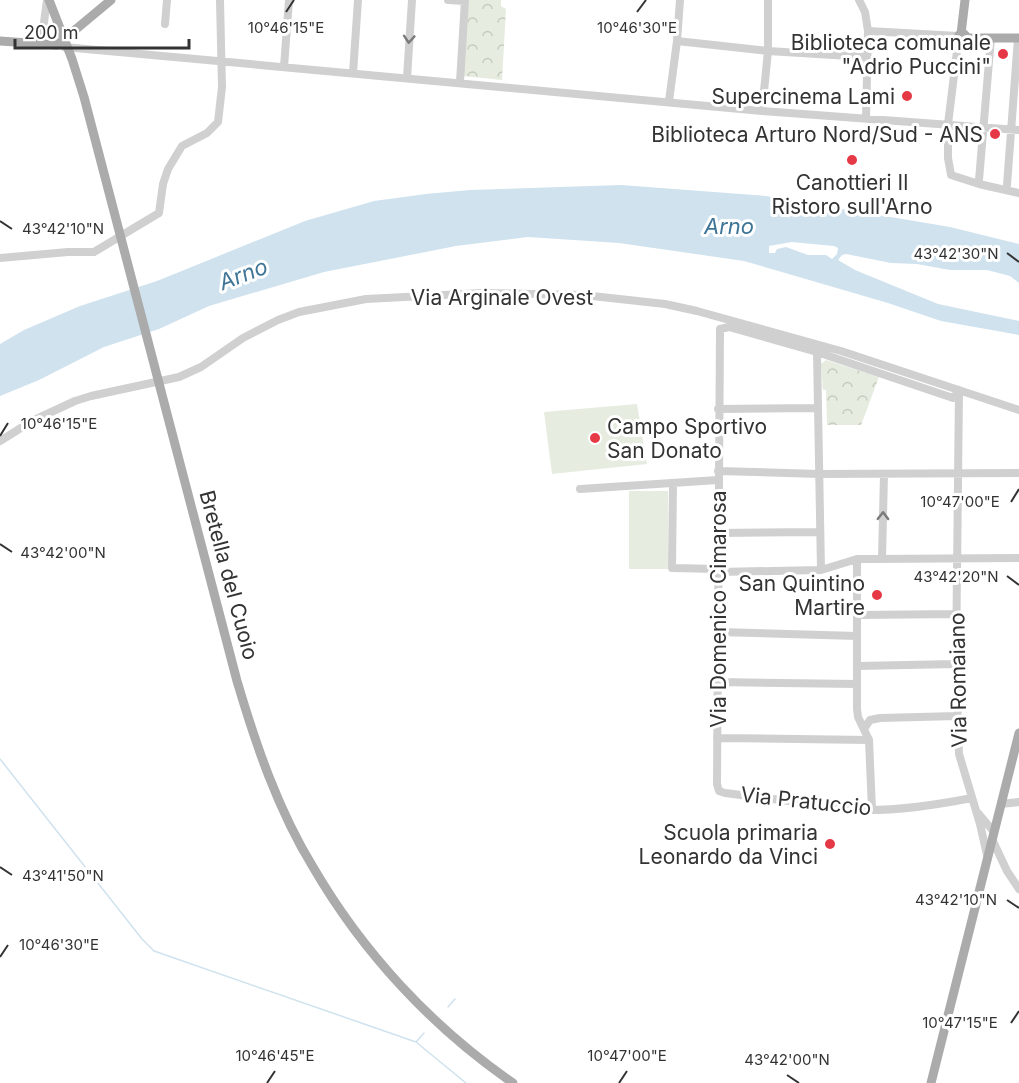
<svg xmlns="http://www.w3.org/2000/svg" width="1019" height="1083" viewBox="0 0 1019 1083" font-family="Inter,sans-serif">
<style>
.green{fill:#e6ecdf}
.forest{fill:url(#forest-crowns)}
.water{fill:#cfe2ee;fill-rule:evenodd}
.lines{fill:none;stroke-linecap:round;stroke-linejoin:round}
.stream{stroke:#cfe2ee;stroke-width:1.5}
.minor{stroke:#d0d0d0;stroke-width:8}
.major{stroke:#ababab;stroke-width:9}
.oneway{stroke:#7a7a7a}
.ticks{fill:none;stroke:#333;stroke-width:2}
.poi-dot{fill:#e63946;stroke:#fff;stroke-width:2}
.labels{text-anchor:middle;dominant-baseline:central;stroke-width:6;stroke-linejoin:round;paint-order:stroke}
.poi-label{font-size:21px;fill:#333;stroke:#fff;text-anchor:end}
.street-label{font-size:21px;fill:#333;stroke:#fff}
.water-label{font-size:22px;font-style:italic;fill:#3f7597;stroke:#fff}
.ticks-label{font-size:15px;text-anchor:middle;fill:#333;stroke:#fff;stroke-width:6;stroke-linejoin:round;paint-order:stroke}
</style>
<defs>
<pattern id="forest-crowns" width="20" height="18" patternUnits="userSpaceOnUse" patternTransform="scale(1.5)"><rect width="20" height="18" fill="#e6ecdf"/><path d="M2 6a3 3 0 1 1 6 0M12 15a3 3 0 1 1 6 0" fill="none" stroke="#c6cbc0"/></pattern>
</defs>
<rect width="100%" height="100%" fill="#fff"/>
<path class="green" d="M637,404L647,464L552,474L544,412Z
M629,491H668V569H629Z"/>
<path class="forest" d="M467,0H501V6L506,9L502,80L463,76Z
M826,360L879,377L861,425H827L826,390H823L821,364Z"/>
<path class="water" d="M621,185L766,196L950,227L1019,244V283L1010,276L987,270H950L917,264L891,263L846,254L842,255L838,260L855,270L938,304L1019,321V335L941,321L888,303L744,261L619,243L528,237L456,246L324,272L209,306L159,329L104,347L39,380L0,396V344L24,330L80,306L157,281L305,221L374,201L426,194L470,190ZM792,242L834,246L838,248L837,254L832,259L826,255H808L786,247L777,249L775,253H769V246Z"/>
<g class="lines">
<path class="stream" d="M0,759L142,939L154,951L416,1042L466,1083
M448,1007L455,999
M416,1042L424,1033"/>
<path class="minor" d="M448,0L465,1
M859,0L865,12L868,31L866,118
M165,24L167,0
M868,31L958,36
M677,41L768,51L866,57
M958,43L948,124V158L951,175L979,184L1019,193
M41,45L47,0
M64,47L762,111L1019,130
M284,67L289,0
M353,73L358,0
M407,78L412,0
M460,82L465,0
M669,101L677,41L680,0
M762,111L768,51V0
M979,180L991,38
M1007,185L1018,38
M0,258L68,252H94L159,213L163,184L168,169L182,146L207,133L218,122L222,87L220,0
M817,352L821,570
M959,390L953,398L817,352L729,327L720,329L717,784L719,791L725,793L861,810C897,811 936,805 972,798
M959,391L956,664L959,754L980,824L987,855
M718,409L817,408
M0,441L32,421L75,401L91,396L179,377L201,367L243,338L278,320L299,312L366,299L482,293L583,295L665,304L697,311L841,351L1019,410
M718,471L819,474L1019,473
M673,483L672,568L718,569
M580,489L718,480
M718,533L820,532
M857,559V709L858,717L869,740L872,810
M882,559L884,474
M718,572L821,570L857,559H871L1019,558
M857,615L957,614
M718,632L857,636
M857,666L956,664
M717,682L857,684
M864,729L870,720L880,718L957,716
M717,738L869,740
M1001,804L1019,802
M978,813L994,832
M992,839L1007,871L1019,889"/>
<path class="major" d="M49,0L72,59L84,97L237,681C256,745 278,810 313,867C363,953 432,1027 513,1083
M961,34L965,0
M968,38V43L965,45H960L957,41L959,35L964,34L968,38H1019
M0,41L57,45L111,0
M931,1083L1019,733"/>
</g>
<defs><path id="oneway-chevron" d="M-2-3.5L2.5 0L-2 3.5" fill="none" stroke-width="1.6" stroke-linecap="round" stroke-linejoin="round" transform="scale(1.5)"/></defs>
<g class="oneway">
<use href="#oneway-chevron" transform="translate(409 39) rotate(94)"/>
<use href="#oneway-chevron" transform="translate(883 516) rotate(-89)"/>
</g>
<path class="ticks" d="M286,12L294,0M637,12L646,0M0,221L12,229M1007,253L1019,262M0,436L8,423M1011,502L1019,489M0,544L12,552M1007,576L1019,585M0,867L12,875M1007,900L1019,908M0,957L8,945M1011,1023L1019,1011M787,1075L799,1083M267,1083L275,1071M619,1083L627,1071"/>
<g class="poi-dot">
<circle cx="1003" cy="54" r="6"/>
<circle cx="907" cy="96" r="6"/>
<circle cx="995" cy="134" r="6"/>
<circle cx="852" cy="160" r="6"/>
<circle cx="595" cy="438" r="6"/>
<circle cx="877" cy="595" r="6"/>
<circle cx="830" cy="844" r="6"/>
</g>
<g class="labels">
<g class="poi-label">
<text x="991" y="42">Biblioteca comunale<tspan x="991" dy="24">"Adrio Puccini"</tspan></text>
<text x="895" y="96">Supercinema Lami</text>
<text x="983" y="134">Biblioteca Arturo Nord/Sud - ANS</text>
<text x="852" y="182" text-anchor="middle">Canottieri Il<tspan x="852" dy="24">Ristoro sull'Arno</tspan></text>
<text x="607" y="426" text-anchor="start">Campo Sportivo<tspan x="607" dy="24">San Donato</tspan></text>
<text x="865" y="583">San Quintino<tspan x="865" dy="24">Martire</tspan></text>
<text x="818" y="832">Scuola primaria<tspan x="818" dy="24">Leonardo da Vinci</tspan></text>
</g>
<g class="street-label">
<text x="502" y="297">Via Arginale Ovest</text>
<text transform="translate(229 575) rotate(75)">Bretella del Cuoio</text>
<text transform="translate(718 609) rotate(-90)">Via Domenico Cimarosa</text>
<text transform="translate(958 680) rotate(-91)">Via Romaiano</text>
<text transform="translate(806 801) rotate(6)">Via Pratuccio</text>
</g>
<g class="water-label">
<text x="729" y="226">Arno</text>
<text transform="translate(243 274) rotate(-21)">Arno</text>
</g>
</g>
<g class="ticks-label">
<text x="286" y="33">10°46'15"E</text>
<text x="637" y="33">10°46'30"E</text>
<text x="63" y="234">43°42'10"N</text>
<text x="956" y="259">43°42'30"N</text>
<text x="59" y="429">10°46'15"E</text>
<text x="960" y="507">10°47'00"E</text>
<text x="63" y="558">43°42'00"N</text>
<text x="956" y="582">43°42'20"N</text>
<text x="63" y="881">43°41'50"N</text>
<text x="956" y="905">43°42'10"N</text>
<text x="59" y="950">10°46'30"E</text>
<text x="960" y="1028">10°47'15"E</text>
<text x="275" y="1061">10°46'45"E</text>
<text x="627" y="1061">10°47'00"E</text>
<text x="787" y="1065">43°42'00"N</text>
</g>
<path d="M15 39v9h174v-9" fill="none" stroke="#333333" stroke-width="3"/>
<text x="24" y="39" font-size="18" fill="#333333" stroke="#ffffff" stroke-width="4.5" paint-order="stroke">200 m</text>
</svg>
